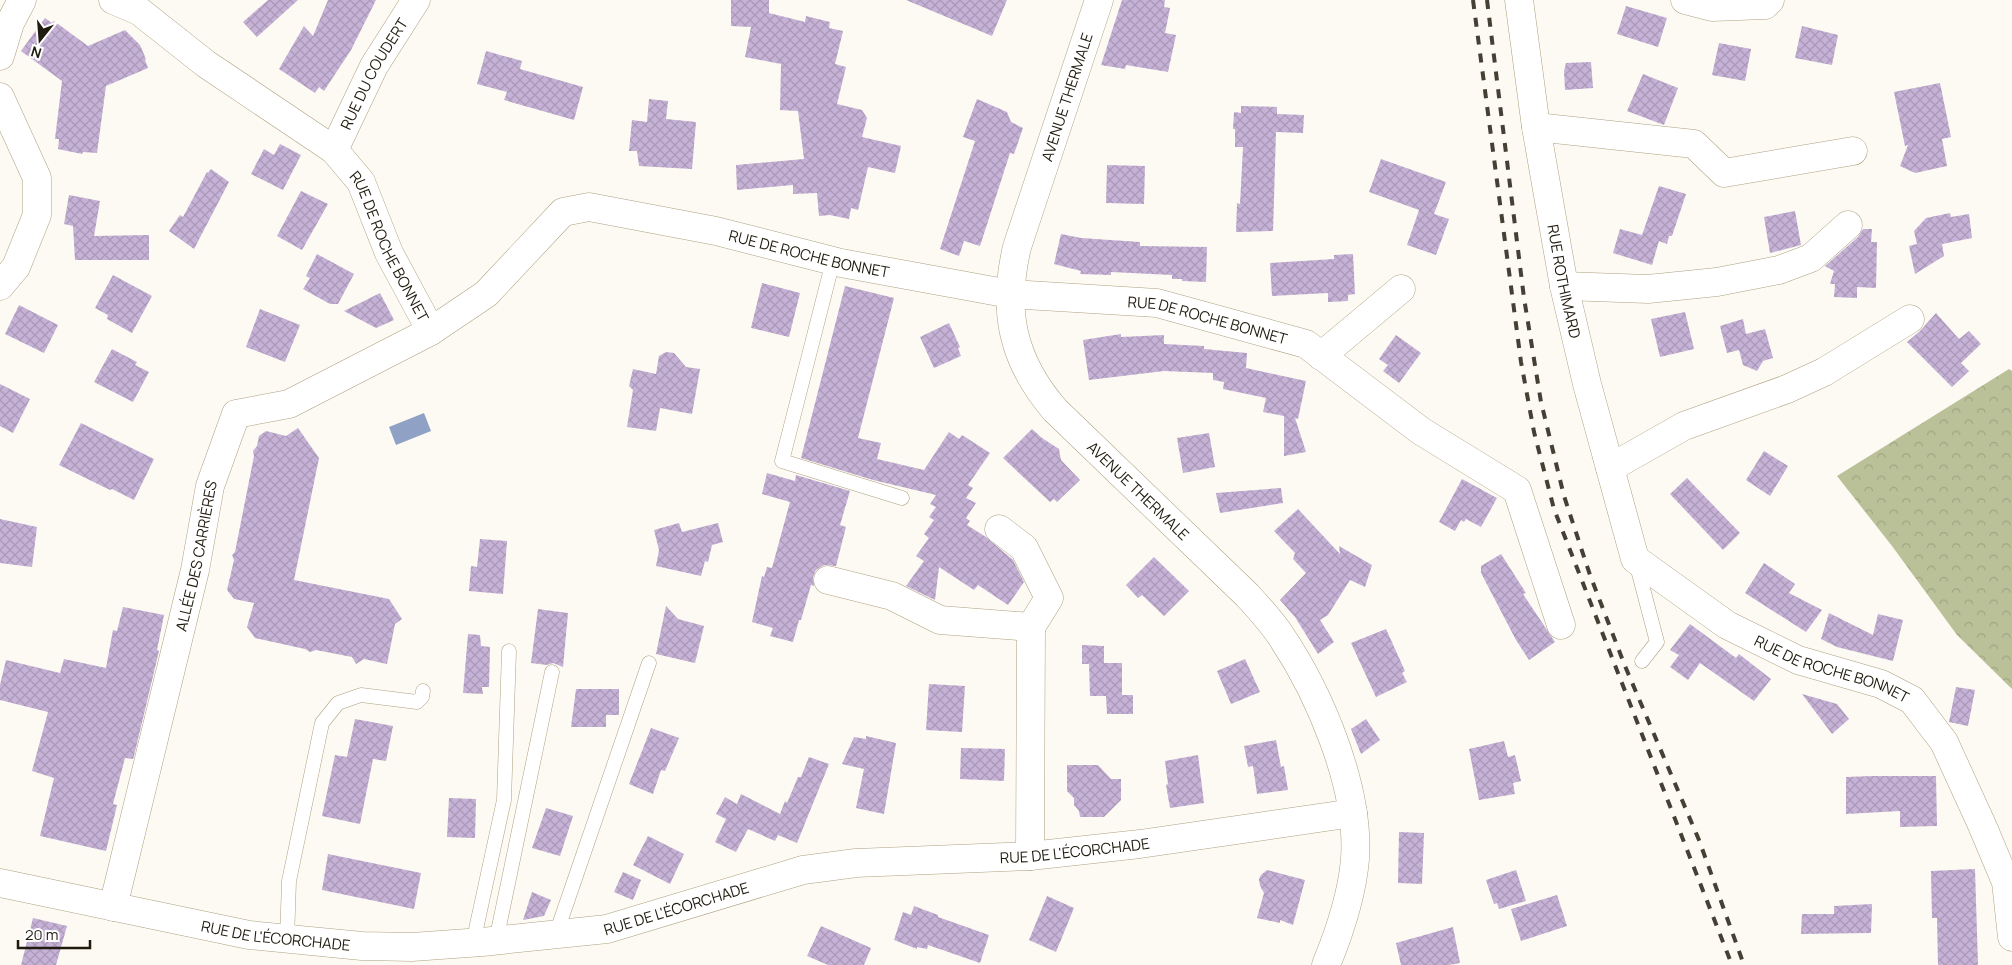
<svg xmlns="http://www.w3.org/2000/svg" width="2012" height="965" viewBox="0 0 2012 965" font-family="Manrope,sans-serif">
<style>
.forest{fill:url(#forest-crowns)}
.water{fill:#8fa1c5}
.building{fill:url(#building-cross-hatch)}
.lines{fill:none;stroke-linecap:round;stroke-linejoin:round}
.service-casing{stroke:#aea180;stroke-width:15}
.minor-casing{stroke:#aea180;stroke-width:29}
.secondary-casing{stroke:#aea180;stroke-width:29}
.service{stroke:#fff;stroke-width:14}
.minor{stroke:#fff;stroke-width:28}
.secondary{stroke:#fff;stroke-width:28}
.rail{stroke:#454035;stroke-width:4;stroke-dasharray:9 9;stroke-linecap:butt}
.labels{text-anchor:middle;dominant-baseline:central;stroke-width:4;stroke-linejoin:round;paint-order:stroke}
.street-label{font-size:15px;fill:#201b0f;stroke:#fff}
</style>
<defs>
<pattern id="forest-crowns" width="20" height="18" patternUnits="userSpaceOnUse" patternTransform="scale(1.25)"><rect width="20" height="18" fill="#bac198"/><path d="M2 6a3 3 0 1 1 6 0M12 15a3 3 0 1 1 6 0" fill="none" stroke="#a0a582"/></pattern>
<pattern id="building-cross-hatch" width="8" height="8" patternUnits="userSpaceOnUse" patternTransform="scale(1.25)"><rect width="8" height="8" fill="#c6b2d7"/><path d="M0 0l8 8M0 8l8-8" fill="none" stroke="#aa98b7"/></pattern>
</defs>
<rect width="100%" height="100%" fill="#fdfaf3"/>
<path class="forest" d="M2009,369L2012,371V689L1957,635L1892,546L1837,476Z"/>
<path class="water" d="M424,413L431,431L396,445L389,427Z"/>
<path class="building" d="M268,0H298L257,37L243,22Z
M328,0H376L351,50L324,91L319,87L315,93L279,69L304,26L313,36Z
M731,0H769V13L805,22L806,16L830,22L829,28L843,31L835,64L846,67L837,104L862,110L867,118L862,137L901,146L895,173L868,167L858,210L851,208L849,219L830,215L819,216L817,193L793,194V185L737,190L736,165L804,159L798,111L780,110L781,64L745,57L751,27L731,26Z
M906,0H1007L992,36Z
M1122,0H1165L1164,7L1170,8L1165,33L1176,35L1168,72L1126,65L1125,69L1101,65Z
M1626,6L1667,18L1658,47L1617,34Z
M45,18L52,23L54,21L88,46L125,30L140,45L146,59L145,60L148,68L106,86L97,153L83,152L82,154L58,149L59,139H55L62,81L21,51Z
M1802,26L1838,35L1832,65L1795,58Z
M1719,43L1751,49L1745,81L1712,75Z
M486,51L522,61L520,69L583,87L574,120L504,100L507,92L477,84Z
M1591,62L1593,88L1565,90L1564,71L1566,63Z
M1643,74L1678,88L1664,125L1627,111Z
M1940,83L1951,137L1942,139L1947,166L1915,173L1900,166L1908,145L1905,146L1894,92Z
M649,99L668,101L666,119L696,122L692,169L639,166L637,151H629L632,120L647,122Z
M977,99L1007,112L1011,122L1023,128L1014,154L1010,153L980,246L964,241L959,256L940,249L975,141L963,137Z
M1241,106L1277,107V114L1304,115L1303,133L1276,132L1273,231L1236,232L1237,203L1240,204L1243,147H1235V129H1233L1234,112L1241,113Z
M280,144L301,155L283,190L251,174L264,149L274,155Z
M1381,159L1446,182L1434,214L1449,219L1436,255L1407,245L1419,210L1369,192Z
M1107,165L1145,166L1144,204L1106,203Z
M211,169L229,182L194,249L169,231L180,215L183,217L207,172L208,173Z
M1659,186L1686,194L1672,236H1669L1667,244L1659,241L1652,265L1613,253L1620,229L1642,235Z
M301,191L328,204L302,250L277,236Z
M69,195L100,201L94,236L149,235V260H75L73,226L64,224Z
M1795,211L1801,245L1770,253L1764,217Z
M1950,213L1951,217L1969,214L1972,238L1942,244L1944,256L1915,274L1909,246L1917,244L1914,231L1926,218Z
M1863,229H1872L1871,242H1877L1876,288L1857,287V298L1834,297L1835,284H1830L1834,271L1825,266L1858,237Z
M1061,234L1081,238L1140,242V246L1207,247L1206,282L1182,281V279H1172V275L1111,272V275L1080,274L1081,271L1054,264Z
M317,254L354,274L338,304H330L303,289L310,278L306,276Z
M1353,254L1355,294L1348,295V301L1328,302V293L1272,296L1270,263L1334,259V255Z
M113,275L152,296L132,333L107,319L108,315L95,308Z
M762,283L800,293L789,337L751,328Z
M845,286L894,298L858,438L881,443L877,459L924,470L949,432L959,439L962,435L990,453L968,485L973,488L966,498L976,503L966,518L970,521L967,525L986,537L1013,560L1024,582L1008,605L978,585L974,590L939,567L935,600L906,586L924,561L916,556L929,538L924,534L934,520L929,517L936,507L930,504L936,495L873,480L801,458Z
M380,293L394,320L376,328L344,311Z
M19,305L58,325L44,353L5,334Z
M260,309L300,325L285,362L246,347Z
M1685,312L1694,349L1660,357L1651,319Z
M1936,313L1959,339L1969,331L1981,344L1961,363L1969,371L1952,387L1907,342L1919,332Z
M1743,319L1746,334L1765,329L1773,358L1763,361L1757,371L1743,365L1739,350L1727,353L1720,326Z
M949,323L960,347L958,348L961,356L934,368L920,337Z
M1121,334V337L1164,335V344L1204,346V349L1247,353L1246,368L1306,381L1298,419L1295,418L1306,452L1284,456V416L1263,412L1266,398L1223,389L1224,382L1213,380V373L1164,371L1089,380L1083,340Z
M1396,335L1421,353L1399,383L1383,371L1388,365L1379,359Z
M112,349L137,362L135,365L149,372L133,402L94,382Z
M666,352L674,353L686,367L700,369L692,414L660,408L656,431L627,427L633,390L629,386L633,369L656,374L659,356Z
M0,384L30,399L13,433L0,426Z
M81,423L154,459L134,500L112,489L110,490L59,465Z
M298,428L319,458L294,580L389,599L402,619L395,624L387,664L364,659L356,664L352,657L316,650L310,652L305,649L255,638L247,627L254,603L234,599L227,590L234,560L232,555L235,552L254,456L253,451L257,446L259,436L266,431L286,436Z
M1032,429L1042,438L1059,449L1061,460L1080,480L1057,502L1054,499L1050,502L1003,458Z
M1209,433L1215,467L1183,473L1177,438Z
M1764,451L1788,466L1770,496L1746,480Z
M767,473L795,481L796,475L850,491L840,525L846,527L836,566L824,565L816,570L813,577L814,586L811,585L801,620H799L793,642L770,636L773,628L752,622L762,576L764,577L767,567L772,568L790,502L762,494Z
M1687,478L1740,533L1723,550L1670,494Z
M1462,479L1497,498L1481,527L1466,519L1464,522L1461,520L1455,531L1439,522Z
M1281,488L1283,503L1220,513L1216,493Z
M1298,509L1340,554L1339,546L1372,565L1365,587L1350,580L1328,615L1320,620L1334,642L1318,654L1295,617L1280,600L1306,573L1293,559L1295,553L1274,531Z
M0,519L37,527L32,567L0,563Z
M679,523L682,532L718,523L723,542L712,545L708,562L705,561L701,576L656,566L659,550L654,530Z
M480,539L507,541L503,594L469,591L471,566L477,567Z
M1501,554L1526,593L1523,594L1555,642L1529,660L1516,640L1481,573V566Z
M1154,557L1189,591L1164,616L1142,595L1138,598L1126,585Z
M1764,563L1795,584L1789,593L1822,610L1806,632L1745,593Z
M666,606L678,619L704,626L695,663L656,654Z
M123,607L164,615L157,650L159,651L134,756L133,759L125,758L113,804L117,805L106,851L40,836L54,778L32,771L48,712L0,700V685L6,660L60,673L64,659L106,668L113,630L117,631Z
M538,609L568,613L563,667L553,663L547,665L531,663Z
M1829,613L1873,635L1878,614L1903,620L1893,661L1837,647L1821,639Z
M1690,624L1736,658L1739,654L1771,679L1754,701L1700,663L1688,680L1670,667L1679,655L1670,650Z
M1386,629L1405,671L1402,673L1407,682L1376,697L1351,643Z
M468,634L480,635L481,646L490,647L489,687H482L483,694L463,693Z
M1082,645L1104,646V663H1122V695H1133V714H1107L1106,696H1090L1089,664H1082Z
M1245,659L1260,692L1231,704L1217,671Z
M929,684L965,686L962,732L926,730Z
M1956,687L1975,690L1968,726L1949,722Z
M576,689H619V715H606V727H571Z
M1802,694L1837,704L1849,719L1832,734Z
M355,719L393,726L386,761L373,759L360,824L322,816L335,755L347,757Z
M1366,719L1380,740L1361,754L1351,729Z
M651,728L679,738L665,771L661,770L653,794L629,784Z
M866,736L896,743L884,814L856,808L864,769L842,764L854,737L866,739Z
M1276,740L1281,767L1284,766L1288,790L1257,794L1253,766L1248,767L1244,746Z
M1504,741L1508,757L1515,755L1521,781L1513,783L1515,794L1479,800L1469,749Z
M961,748L1005,749L1004,781L960,779Z
M1198,755L1204,803L1170,808L1166,785L1168,784L1165,761Z
M809,757L829,764L797,843L778,835L775,841L748,829L736,852L715,842L726,819L716,814L725,797L737,804L741,794L780,814L785,801L787,803L798,777H801Z
M1067,765H1098L1111,779H1121V800L1104,817H1080L1079,811L1074,805V798L1067,791Z
M1872,776H1936L1937,826L1900,827V811L1846,814V777Z
M449,798L476,799L475,838L447,837Z
M546,808L573,816L560,856L532,848Z
M1399,832L1424,833L1422,884L1398,883Z
M648,836L684,854L670,884L633,865Z
M328,854L421,873L414,909L322,890Z
M1975,869L1978,965H1938L1937,918H1932L1931,871Z
M1267,870L1305,880L1293,925L1280,920V923L1257,918L1264,893L1260,886L1259,879L1261,875Z
M1516,870L1526,901L1499,909L1497,903L1494,904L1486,880Z
M623,872L641,880L633,900L614,892Z
M532,892L551,900L544,916L523,920Z
M1557,895L1567,926L1521,941L1511,909Z
M1047,896L1074,908L1056,952L1029,940Z
M1872,904L1871,933L1801,934L1802,914H1834V906Z
M914,906L938,915V917L989,935L980,963L928,945L927,949L917,947V949L894,940L903,912L911,915Z
M33,918L67,926L56,965H21Z
M821,926L871,948L864,965H828L807,956Z
M1453,927L1460,963L1449,965H1401L1396,943Z"/>
<g class="lines">
<g class="service-casing">
<path id="service" d="M833,261L782,461L902,498
M1636,562L1657,642L1642,661
M556,934L649,663
M287,939L289,881L322,723L338,703L361,695L417,702L422,697L423,691
M496,941L552,672
M473,943L504,800L509,651"/>
</g>
<g class="minor-casing">
<g id="minor">
<path id="s1" d="M113,0L139,11L206,64L334,150L361,182L389,253L431,331L486,294L563,212L589,207L716,231L841,263L1010,294L1157,303L1306,344L1421,431L1517,490L1561,625"/>
<path id="s2" d="M1519,0L1536,127L1564,286L1587,384L1635,559L1727,625L1798,660L1881,684L1912,700L1944,742L1982,825L2006,882L2012,937"/>
<path d="M1685,0L1712,7L1765,5L1770,0"/>
<path d="M0,56L10,23L22,0"/>
<path d="M0,97L37,178V215L16,267L0,286"/>
<path d="M1536,127L1694,144L1724,173L1853,151"/>
<path id="s3" d="M334,150L374,66L416,0"/>
<path d="M1564,286L1648,289L1717,282L1779,270L1811,258L1848,225"/>
<path d="M1321,356L1401,289"/>
<path d="M1610,468L1684,426L1787,389L1824,372L1910,319"/>
<path d="M999,529L1024,548L1049,598L1031,627"/>
<path d="M828,580L892,596L940,620L1031,627L1030,856"/>
<path id="s4" d="M0,883L249,935L362,946L412,947L482,942L607,929L803,870L856,863L1030,856L1140,844L1353,813"/>
<path id="s5" d="M113,907L195,570L210,486L236,414L289,404L431,331"/>
</g>
</g>
<g class="secondary-casing">
<g id="secondary">
<path id="s6" d="M1099,0L1017,247C1002,311 1012,360 1055,410L1247,595C1259,608 1271,621 1281,636C1320,694 1360,788 1355,859C1352,896 1340,931 1326,965"/>
</g>
</g>
<use href="#service" class="service"/>
<use href="#minor" class="minor"/>
<use href="#secondary" class="secondary"/>
<path class="rail" d="M1473,0L1521,362L1534,432L1554,509L1732,965
M1487,0L1524,298L1541,402L1564,496L1590,575L1625,666L1699,840L1744,965"/>
</g>
<g class="labels">
<g class="street-label">
<text stroke="none"><textPath href="#s3" startOffset="86">RUE DU COUDERT</textPath></text>
<text transform="translate(1067 97) rotate(-72)">AVENUE THERMALE</text>
<text stroke="none"><textPath href="#s1" startOffset="380">RUE DE ROCHE BONNET</textPath></text>
<text stroke="none"><textPath href="#s1" startOffset="905">RUE DE ROCHE BONNET</textPath></text>
<text stroke="none"><textPath href="#s2" startOffset="285">RUE ROTHIMARD</textPath></text>
<text stroke="none"><textPath href="#s1" startOffset="1310">RUE DE ROCHE BONNET</textPath></text>
<text stroke="none"><textPath href="#s6" startOffset="551">AVENUE THERMALE</textPath></text>
<text stroke="none"><textPath href="#s5" startOffset="361">ALLÉE DES CARRIÈRES</textPath></text>
<text stroke="none"><textPath href="#s2" startOffset="799">RUE DE ROCHE BONNET</textPath></text>
<text stroke="none"><textPath href="#s4" startOffset="1091">RUE DE L'ÉCORCHADE</textPath></text>
<text stroke="none"><textPath href="#s4" startOffset="686">RUE DE L'ÉCORCHADE</textPath></text>
<text stroke="none"><textPath href="#s4" startOffset="281">RUE DE L'ÉCORCHADE</textPath></text>
</g>
</g>
<g transform="translate(40 40) rotate(197)" stroke="#ffffff" stroke-width="4" paint-order="stroke">
<path d="M0-4L9 19L0 12L-9 19Z" fill="#201b0f"/>
<text y="-8" font-size="14" font-weight="bold" text-anchor="middle" fill="#201b0f">N</text>
</g>
<path d="M18 940v8h72v-8" fill="none" stroke="#201b0f" stroke-width="2.5"/>
<text x="25" y="940" font-size="15" fill="#201b0f" stroke="#ffffff" stroke-width="4" paint-order="stroke">20 m</text>
</svg>
